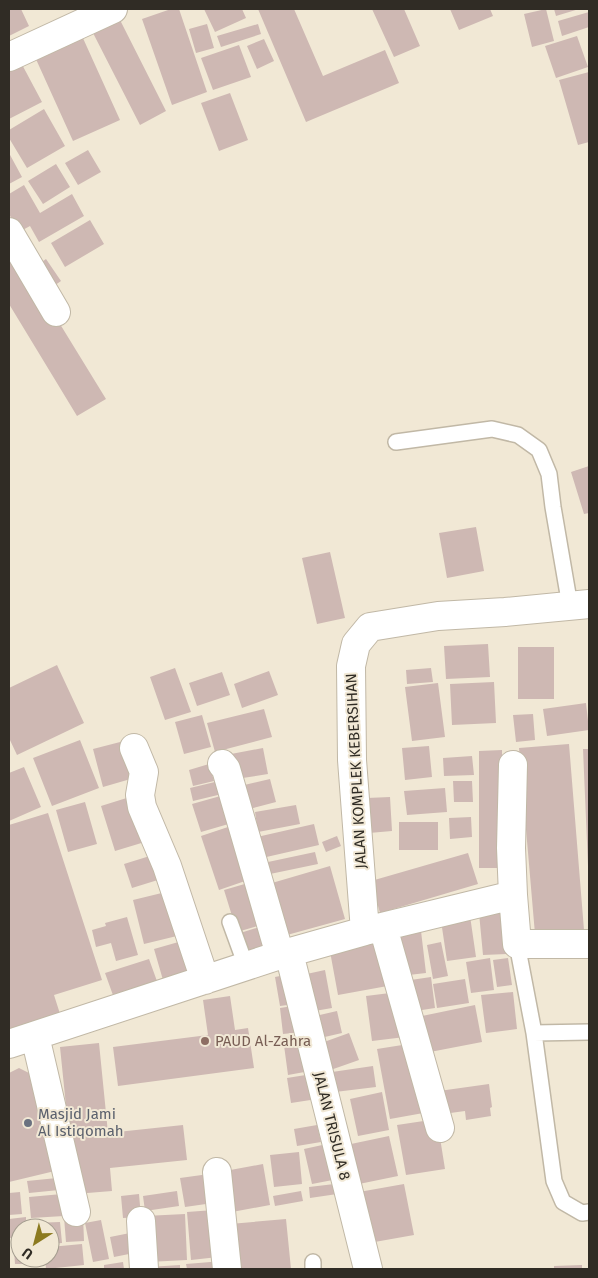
<svg xmlns="http://www.w3.org/2000/svg" width="598" height="1278" viewBox="0 0 598 1278" font-family="'Fira Sans',sans-serif">
<style>
.building{fill:#ceb8b3}
.lines{fill:none;stroke-linecap:round;stroke-linejoin:round}
.lane-casing{stroke:#c1b8a6;stroke-width:18}
.street-casing{stroke:#c1b8a6;stroke-width:30}
.lane{stroke:#fff;stroke-width:15}
.street{stroke:#fff;stroke-width:28}
.education-dot{fill:#8d6e63;stroke:#f1e8d5;stroke-width:2}
.worship-dot{fill:#6b7280;stroke:#f1e8d5;stroke-width:2}
.labels{text-anchor:middle;dominant-baseline:central;stroke-width:4;stroke-linejoin:round;paint-order:stroke}
.street-label{font-size:15px;fill:#302c25;stroke:#f1e8d5}
.education-label{font-size:15px;fill:#785e54;stroke:#f1e8d5;text-anchor:start}
.worship-label{font-size:15px;fill:#5b616d;stroke:#f1e8d5;text-anchor:start}
</style>
<rect width="100%" height="100%" fill="#f1e8d5"/>
<path class="building" d="M9,9H21L29,26L9,36Z
M171,9H179L207,92L172,105L142,19Z
M204,9H242L246,18L215,32Z
M258,9H294L323,76L385,50L399,83L306,122Z
M372,9H404L420,46L394,57Z
M450,9H490L493,16L459,30Z
M546,9L554,41L532,47L524,14Z
M554,9H579L556,16Z
M589,12V27L562,36L558,21Z
M119,18L166,111L140,125L92,31Z
M207,24L214,48L196,53L189,29Z
M258,24L261,34L221,47L217,36Z
M82,36L120,120L73,141L35,57Z
M577,36L588,67L556,78L545,46Z
M264,39L274,61L257,69L247,46Z
M239,45L251,77L213,90L201,58Z
M18,57L42,102L9,119V62Z
M589,72V142L578,145L559,80Z
M230,93L248,140L219,151L201,103Z
M44,109L65,146L27,168L9,138V130Z
M88,150L101,172L78,185L65,163Z
M9,153L22,177L9,184Z
M56,164L70,187L43,204L28,181Z
M24,185L40,213L72,194L84,216L39,242L30,226L19,232L9,214V194Z
M90,220L104,244L65,267L51,243Z
M9,241L106,399L77,416L9,304Z
M46,259L61,281L51,288L36,266Z
M589,466V513L584,514L571,472Z
M476,527L484,571L447,578L439,533Z
M330,552L345,618L317,624L302,558Z
M488,644L490,677L446,679L444,646Z
M518,647H554V699H518Z
M57,665L84,723L17,755L9,738V688Z
M175,668L191,712L165,720L150,677Z
M431,668L433,682L407,684L406,670Z
M269,671L278,695L242,708L234,684Z
M222,672L230,695L197,706L189,683Z
M494,682L496,723L452,725L450,684Z
M438,683L445,737L412,741L405,687Z
M586,703L589,730L547,736L543,709Z
M264,709L272,737L215,752L207,723Z
M533,714L535,740L516,742L513,715Z
M202,715L211,747L184,754L175,722Z
M80,740L99,788L52,806L33,758Z
M124,741L134,778L103,787L93,749Z
M569,744L584,930L535,934L519,748Z
M429,746L432,777L405,780L402,748Z
M263,748L268,774L236,779L231,754Z
M583,749H589V866H588Z
M502,750L503,868H479V751Z
M472,756L474,775L444,776L443,758Z
M209,764L214,781L193,786L189,770Z
M24,767L41,807L9,821V773Z
M270,779L276,802L246,810L240,786Z
M219,781L222,794L193,801L190,788Z
M453,781H472L473,802H454Z
M445,788L447,812L407,815L404,791Z
M224,795L232,823L201,832L192,804Z
M133,796L148,841L115,851L101,806Z
M390,797L392,831L369,833L367,798Z
M85,802L97,844L68,852L56,810Z
M296,805L300,824L258,832L255,812Z
M48,813L102,980L54,995L61,1017L9,1033V825Z
M471,817L472,837L450,839L449,818Z
M399,822H438V850H399Z
M314,824L319,845L262,858L257,837Z
M231,826L248,880L219,890L201,836Z
M337,836L341,846L326,852L322,842Z
M315,852L318,864L270,874L268,862Z
M468,853L478,884L380,913L371,881Z
M153,855L161,879L132,888L124,864Z
M330,866L345,919L287,935L272,883Z
M255,881L268,923L237,932L224,890Z
M170,891L181,935L144,944L133,900Z
M469,909L476,957L447,961L440,914Z
M504,911L507,954L483,955L479,913Z
M127,917L138,955L116,961L111,943L96,947L92,930L106,926L105,923Z
M269,924L277,951L245,961L237,934Z
M421,931L426,973L400,976L395,934Z
M383,936L393,985L338,995L329,946Z
M182,941L191,971L163,980L154,949Z
M441,942L448,976L433,979L427,945Z
M490,958L494,990L471,993L466,962Z
M508,958L512,985L497,987L493,960Z
M149,959L158,984L114,998L105,973Z
M325,970L332,1008L309,1012L302,975Z
M290,974L295,1004L280,1006L275,977Z
M431,977L435,1008L409,1012L404,981Z
M465,979L469,1003L437,1008L433,984Z
M398,992L405,1037L372,1041L366,996Z
M513,992L517,1029L486,1033L481,995Z
M230,996L235,1030L248,1028L254,1068L118,1086L113,1047L208,1035L203,1000Z
M299,1005L303,1032L283,1034L280,1008Z
M475,1005L482,1042L430,1052L422,1016Z
M337,1011L342,1033L316,1039L311,1017Z
M349,1033L359,1060L322,1073L313,1046Z
M304,1035L310,1071L288,1075L283,1038Z
M99,1043L108,1133L183,1125L187,1160L110,1168L112,1191L75,1194L60,1047Z
M415,1043L429,1112L390,1119L377,1049Z
M373,1066L376,1087L335,1092L332,1072Z
M19,1068L35,1076L59,1170L9,1182V1073Z
M312,1074L317,1099L291,1103L287,1078Z
M489,1084L492,1107L490,1108L491,1116L466,1120L465,1111L443,1114L439,1091Z
M382,1092L389,1130L358,1136L350,1099Z
M437,1119L445,1169L406,1175L397,1125Z
M317,1125L321,1142L297,1146L294,1129Z
M389,1136L398,1176L359,1184L351,1144Z
M336,1142L343,1178L312,1184L304,1149Z
M299,1152L302,1184L274,1187L270,1155Z
M263,1164L270,1205L232,1212L225,1171Z
M209,1174L213,1203L185,1207L180,1178Z
M57,1178L59,1190L29,1193L27,1181Z
M343,1183L344,1193L310,1198L309,1187Z
M404,1184L414,1235L369,1243L359,1192Z
M177,1191L179,1206L145,1211L143,1196Z
M301,1191L303,1201L275,1206L273,1196Z
M20,1192L22,1214L9,1215V1193Z
M62,1194L64,1216L31,1218L29,1197Z
M139,1194L141,1217L123,1218L121,1196Z
M214,1210L218,1257L191,1260L187,1212Z
M185,1214L187,1260L148,1262L145,1216Z
M83,1216L84,1241L66,1242L64,1217Z
M26,1217V1228H20V1237L9,1238V1219Z
M286,1219L291,1269H234L230,1224Z
M101,1220L109,1259L93,1262L85,1223Z
M60,1222L62,1243L50,1244V1228H34L33,1223Z
M135,1232L139,1252L114,1257L110,1237Z
M82,1244L84,1265L46,1269L45,1258H50V1247Z
M14,1249H20V1258H41V1264H15Z
M223,1261V1269H187L186,1264Z
M123,1262L124,1269H104V1265Z
M180,1265V1269H149V1267Z
M582,1265V1269H554V1266Z"/>
<g class="lines">
<g class="lane-casing">
<path id="lane" d="M396,442L492,429L518,435L539,450L549,474L553,507L570,606
M230,922L246,966
M517,944L534,1033L554,1181L563,1202L582,1213L589,1212
M534,1033L589,1032
M313,1262V1269"/>
</g>
<g class="street-casing">
<path id="street" d="M9,57L113,9
M9,232L56,312
M134,748L144,772L140,795L142,807L167,866L205,980
M222,764L226,769L280,955
M513,895L517,944H589
M383,927L440,1128
M365,931L352,760L351,666L356,644L370,627L438,616L505,612L589,604
M289,953L368,1269
M35,1036L76,1212
M9,1044L280,955L365,931L513,895L511,848L513,765
M217,1172L227,1269
M141,1221L144,1269"/>
</g>
<use href="#lane" class="lane"/>
<use href="#street" class="street"/>
</g>
<circle class="education-dot" cx="205" cy="1041" r="5"/>
<circle class="worship-dot" cx="28" cy="1123" r="5"/>
<g class="labels">
<g class="street-label">
<text transform="translate(356 771) rotate(-93)">JALAN KOMPLEK KEBERSIHAN</text>
<text transform="translate(332 1126) rotate(76)">JALAN TRISULA 8</text>
</g>
<g class="education-label">
<text x="215" y="1041">PAUD Al-Zahra</text>
</g>
<g class="worship-label">
<text x="38" y="1114">Masjid Jami<tspan x="38" dy="17">Al Istiqomah</tspan></text>
</g>
</g>
<rect width="598" height="1278" fill="none" stroke="#302c25" stroke-width="20"/>
<g transform="translate(35 1243) rotate(216)"><circle r="24" fill="#f1e8d5" stroke="#a49d8f"/>
<path d="M0-4L9 19L0 12L-9 19Z" fill="#8c7a20"/>
<text y="-8" font-size="14" font-weight="bold" text-anchor="middle" fill="#302c25">U</text>
</g>
</svg>
